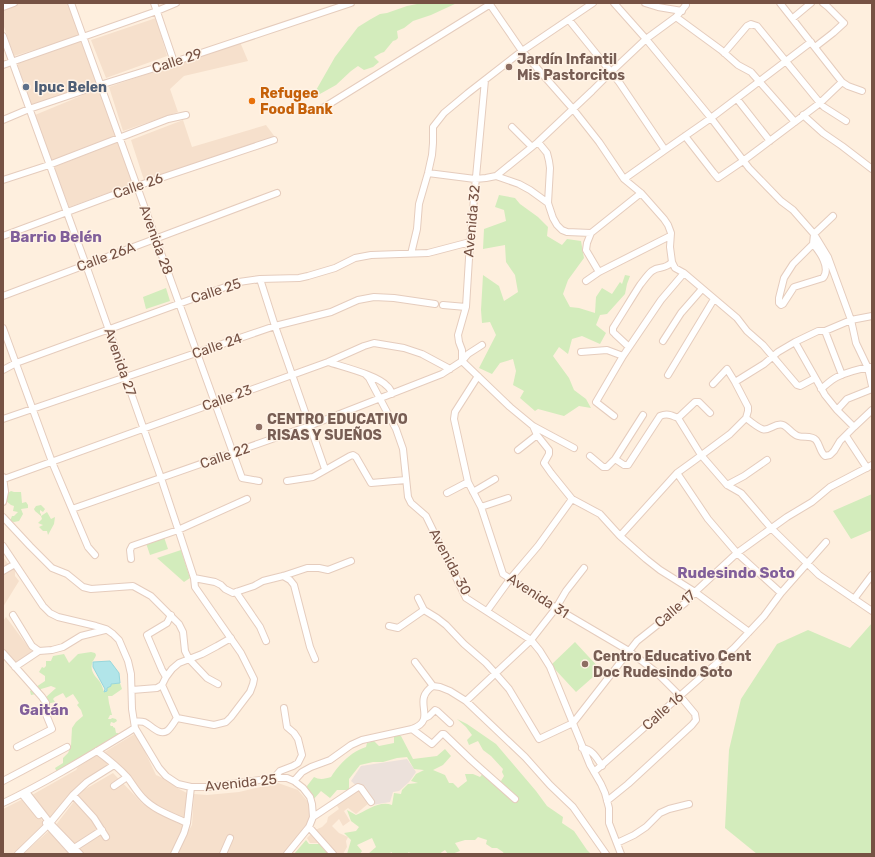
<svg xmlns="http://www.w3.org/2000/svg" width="875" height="857" viewBox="0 0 875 857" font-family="Rubik,sans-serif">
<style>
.residential{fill:#f6e0cc}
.industrial{fill:#ece1db}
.green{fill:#d3ecbc}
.water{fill:#b1e5e9;stroke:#97d7dc}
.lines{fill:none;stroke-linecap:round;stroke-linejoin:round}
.minor-casing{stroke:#e5ccbd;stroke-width:8}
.minor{stroke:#fff;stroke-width:6}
.education-dot{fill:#8d6e63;stroke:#fff3e6;stroke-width:1.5}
.service-dot{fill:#5c6f8a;stroke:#fff3e6;stroke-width:1.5}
.food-dot{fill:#e8710a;stroke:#fff3e6;stroke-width:1.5}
.labels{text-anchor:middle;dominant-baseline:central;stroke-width:3;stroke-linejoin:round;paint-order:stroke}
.education-label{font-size:14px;font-weight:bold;fill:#785e54;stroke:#fff3e6;text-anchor:start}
.street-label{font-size:14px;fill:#765244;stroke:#fff3e6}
.service-label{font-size:14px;font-weight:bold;fill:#4e5e75;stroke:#fff3e6;text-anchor:start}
.food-label{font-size:14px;font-weight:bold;fill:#c56008;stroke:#fff3e6;text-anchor:start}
.neighbourhood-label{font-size:15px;font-weight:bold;fill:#815f9a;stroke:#fff3e6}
</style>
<rect width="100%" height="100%" fill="#feefde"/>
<path class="residential" d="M19,3H71L83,35L14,56L3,24V8Z
M156,18L167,56L106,78L91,40Z
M85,38L101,83L32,107L16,60Z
M240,42L248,61L184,76L170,89L178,112L123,131L109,87Z
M100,88L117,136L52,161L35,115Z
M183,120L192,147L266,125L275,137L152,180L147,178L144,180L131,140Z
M120,141L135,183L69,207L54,167Z
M3,557L11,568L15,570V576L19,581L3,607Z
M6,617L32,652L15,664L3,651V621Z
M136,733L156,775L165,779L179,789L189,794L185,820L163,810L147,799L103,753Z
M98,755L110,766L83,783L51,819L32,795L76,770L78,767Z
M113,773L143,804L185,825L173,851L171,854H82L55,826L82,791Z
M278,783L298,790L309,803L311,818L307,828L286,854H178L176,852L192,825L194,794L207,795L239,792Z
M359,790L369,803L356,814L348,808L344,811L350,821L343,826L339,819L332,826L339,833L348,837L346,841L347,847L343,854H330L322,843H310L307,838L315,830L322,827L327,822L328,817L339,809L336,804Z
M25,798L45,824L15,854H3V809Z
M51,829L73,854H23Z"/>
<path class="industrial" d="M407,759L416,772L409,782L399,791L393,792L390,802L372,805L358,787L351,781L361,766Z"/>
<path class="green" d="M422,3H457L431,15L413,21L404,28L397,31L398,38L396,40L393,41L384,52L381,53L374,57L379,62L373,67L364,70L358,66L351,71L336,85L311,99L335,57L358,27L371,19L380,14L387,13L407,6Z
M499,195L515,198L520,204L538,217L548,227L547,236L562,245L567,239L581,241L584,258L568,280L563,294L570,307L579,308L595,313L596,297L602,288L612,294L620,282L622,284L625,275L630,276L627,284L625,294L607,314L600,315L596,325L606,333L600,344L582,336L572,339L568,354L559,347L553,356L569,378L574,390L586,399L591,408L579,406L564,416L538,409L535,411L520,398L524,391L513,385L516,371L513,359L500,363L492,374L479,368L496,335L490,322L482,323L481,310L483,275L499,286L504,301L518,292L515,275L506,262L505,245L483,249L484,229L506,221L504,210L495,207Z
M166,288L170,301L146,309L143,297Z
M11,491L14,492H21L22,503L26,502L28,505V508L21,509L23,514L19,521L14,522L10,521L12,516H14L18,512L13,511L14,506L11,505L6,501L8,493Z
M872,494V530L851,539L833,511Z
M41,505L45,509L43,512L40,510V513L41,514V516L47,512L51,519L55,517L54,524L48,535L47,531H43L39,527L43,525L38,523L42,519L41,516L35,511L34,509L36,506Z
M164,537L168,549L150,555L146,543Z
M181,550L190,578L184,582L157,558Z
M872,623V854H757L725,828L729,750L741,699L777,644L808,630L850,648Z
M575,642L601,670L576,692L551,665Z
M91,652L95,653L96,655C95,659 92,661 92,664C90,672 96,677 100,682C102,685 103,689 104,692L107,691V688L111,684L120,683L122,689L112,696H108L109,703L112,715H110L108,719H111L112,718L116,719L117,721L114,723L111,722L110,725L111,726H113V727L115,728L116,733H118L119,734L57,772L55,768L63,763V758L68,753L71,746L72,728L76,722L83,716L81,710L77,705L79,703L73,694L66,698L63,693L55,697L53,699L55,702L47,704L45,698L56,688L51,686L41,689V693L31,695L30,691L45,681V676L39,672L42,667L44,668L46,666V661H51L53,656L64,654L69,663L78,654Z
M457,719L467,724L496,744L536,791L547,806L563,817L562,823L574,831L587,850L591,854H504L503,852L497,848H492L486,844L487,840L478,837L475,840H465L455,843L460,851L452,854H448L445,850L439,854H413L408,852L409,854H392V852L387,854H368L376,847L372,838L357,845L362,851L360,854H347L351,840L344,833L356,831L359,827L351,821L347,810L356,815C367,810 380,800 392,805L394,793L401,794L402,790L408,784L418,783L411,781L416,774L424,770L414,769L407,757L397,758L383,762H373L360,765L349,779V790H337L330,798L321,791L313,800L306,792L307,786L314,777C319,780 325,779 331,777C338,765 352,751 366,747L367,743L374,741L379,746L394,743V736H401L413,759L437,756L445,749L451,756L443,765L433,770L445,775L449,783H453L458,788L467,781L465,774H473L480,777L485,771L501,781L504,776L502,772L503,769L491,756L483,750L478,741L469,745L467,740L472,735L466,727Z
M306,840L309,844H321L330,854H294Z"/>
<path class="water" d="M110,661L119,673L120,683L111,684V686L107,688V691L104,692L105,689L93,667V662Z"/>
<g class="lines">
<g class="minor-casing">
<path id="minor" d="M71,3L242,478L259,481
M154,3L174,62
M489,3L522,51L573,109L599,142L624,179L641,193L664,219L668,225L671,233L670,247L672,262L675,268L684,273L737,318L747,331L763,345L797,385L800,386L815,378
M614,3L646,39L711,118L749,168L781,201L793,210L814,234L828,257L851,320L872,316
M645,3L658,7L682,11
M780,3L842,82L848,86L862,91
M3,7L14,3
M676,17L721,50L738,65L751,72L795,122
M793,18L811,3
M569,20L619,82L665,150
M3,36L86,265L161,478L180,535L194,578L195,587L241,653L254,679L253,684L250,692L231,717L226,722L214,725L177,718C174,722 171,728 167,731C159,736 151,725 144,722C141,721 137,722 134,721
M815,47L833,33L844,23L828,7L823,3
M724,53L747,26L751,24L757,26L820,103L824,107L846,121
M3,65L157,11L176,3
M737,99L770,141
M318,111L489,5
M803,115L823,133L842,146L872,169
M3,120L29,109L100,85L174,62L351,3
M512,127L532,147
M685,136L713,172L718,178L743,161L820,103L842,82
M538,142L547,153L549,161L550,168L548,203L553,218L557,225L562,230L567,232L591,233
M428,173L475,179L486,178L496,176L519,184L530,190L548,203
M496,176L538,142L592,91L611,72L646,39L676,17L686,5L685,3
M624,179L665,150L711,118L811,42
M3,180L49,165L168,119L186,115
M3,236L137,186L274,140
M813,244C820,252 831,268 823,278L794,287L783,304L781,305L779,303V298L784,278L793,264L813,244L814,234L833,216
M411,254L417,229L419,204L428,173L432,155L433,143V127L444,113L468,93L522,51L593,3
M599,272L586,250L587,243L591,233L641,193
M260,279L275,326L325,469
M586,281L599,272L670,236
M3,296L277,193
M443,305L466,307
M3,328L52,462L88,547L95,555
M825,331L842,375
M663,341L681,313L702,289
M795,342L825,395L837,410L854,427
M629,347L615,334L613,332V328C622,314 631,299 640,285C644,280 648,274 652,271C660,265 663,271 672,262
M581,352L607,350L623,356
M462,361V350L459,342L458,335L466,307L470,242L485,80
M462,361L510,407L533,426L574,448
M328,362C343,367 377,375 387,386C390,388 391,391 392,394
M3,370L16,363L239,282L260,279L299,278L308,276L335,268L355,258L371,255L428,253L470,242
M365,374L369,378L396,429L403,449L408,497L411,503L426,516L466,598L531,640L540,651L550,667L590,765L601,784L605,793L609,808V823L621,854
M668,375L714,299
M478,376L455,412L454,419L468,482L481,507L503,574L556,608L629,651L656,672L680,696L695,714L696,720L692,725L628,784L607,801
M735,382L764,364L778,352L795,342L818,331H825L851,320L856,343L868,368L872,386
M713,384L727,369L735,382L748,407V411L746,418
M821,389C826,385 831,380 837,377C847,372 859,369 870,367
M837,410L847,399L872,389
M614,416L596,402L623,356L661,300L684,273
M678,418L701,455L727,485L741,493L748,501L771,528L819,575L872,611
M678,418L695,402H699L710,413
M746,418C751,422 757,427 762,429C769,432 775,422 783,425C788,427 792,434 798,436C804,438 811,435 816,440C820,445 820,452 825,456L830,455L834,451L840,441L854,427L872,410
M3,419L275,326L331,312L358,300L374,297L394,298L435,304
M533,426L537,435L549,450V454L544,463L551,473L572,499L600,514L620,536L646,559L660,570L695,592L749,632
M846,436L867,468
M518,450L537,435
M590,456L603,467H607L615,459L643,415
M615,459L624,465H628L660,416C667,413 671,415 678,418
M677,473L708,519L737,553L781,593
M3,477L5,492L3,502
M4,479L328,362L364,346L374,343L404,348L422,354L450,369
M287,481L313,477L350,456L353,455L356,457L371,483L406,480
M727,485L744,476L767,460
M473,492L495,479
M447,493L468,482
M481,507L508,498
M72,509L309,426L442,374L462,361L468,354L482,345
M3,517L30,546L52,568L67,574L83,587L91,589L133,586L151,596L179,624L183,632L185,651L189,659L207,678L218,684
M620,536L677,473L695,460L730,434L746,418
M3,546L43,606L50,613L58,617L96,626L106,629L113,634L119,640L128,661L131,674L132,709L135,728L159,768L166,776L178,784L191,787H209L274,778H287L294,781L303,788L310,797L312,804L313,817L309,827L287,854
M131,559L130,550L132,546L178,530L247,499
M3,571L15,564
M283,576L290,580L294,585L310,647L315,659
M194,578L215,582L221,585L225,589L233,593L254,586L263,581L283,576L307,568H319L328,570L351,561
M236,592L260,627L266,641
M418,598L424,610
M854,599L872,575
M424,610L437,618L446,625L464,644L486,663L495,673L509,689L539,739L573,723L637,641L685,603L695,592L737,553L787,517L812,502L830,487L872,465
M487,611L510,579L538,546L572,499
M13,615L32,646L39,651
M389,626L398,628L424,610
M3,653L42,697L46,703L45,712L52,729L17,747
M415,662L433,686
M15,667L39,651L52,650L63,647L81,636L105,630
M166,677L162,670L147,635L167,623L171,615
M162,685L177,718
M433,686L440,687L450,691L466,701L525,757L550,785L573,807L606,854
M132,690L157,688L162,685L166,677L172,669L179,663L202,654L217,646L231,638
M466,701L531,640L556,608L566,591L584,568
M425,718L429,716L435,710L437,711L450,723
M412,729L432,744L442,734H444L471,760L515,799
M582,748C592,749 597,758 602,766
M97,751C108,759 119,768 128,778C133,785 137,792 143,798C154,810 172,816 187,823
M594,772L734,648L764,616L781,593L826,542
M274,778L280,771L293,766L298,763L302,755L298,739L294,733L287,727L284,708
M3,781L67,747
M294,781L302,772L311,767L330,760L351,745L362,740L412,729C439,719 410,701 433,686
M114,786L127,777
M26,792L50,823L80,854
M22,794L39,815
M73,795L94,818L106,837
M3,803C49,781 92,754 135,728
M313,817L358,787L361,788L371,802
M46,823L74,854
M309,827L333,854
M617,843L634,835L646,827L660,813L669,809L689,804
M71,850L102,830
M18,854L50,823L73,795L87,782L114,765
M174,854L184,833L187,823L191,787
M223,854L230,838"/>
</g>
<use href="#minor" class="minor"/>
</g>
<g class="education-dot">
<circle cx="509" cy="67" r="4"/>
<circle cx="259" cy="427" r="4"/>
<circle cx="585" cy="664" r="4"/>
</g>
<circle class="service-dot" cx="26" cy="87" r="4"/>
<circle class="food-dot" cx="252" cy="101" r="4"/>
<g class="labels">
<g class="education-label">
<text x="517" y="59">Jardín Infantil<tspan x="517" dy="16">Mis Pastorcitos</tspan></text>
<text x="267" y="419">CENTRO EDUCATIVO<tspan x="267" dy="16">RISAS Y SUEÑOS</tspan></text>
<text x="593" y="656">Centro Educativo Cent<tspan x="593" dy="16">Doc Rudesindo Soto</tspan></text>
</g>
<g class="street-label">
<text transform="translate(177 61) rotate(-18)">Calle 29</text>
<text transform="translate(138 186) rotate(-19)">Calle 26</text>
<text transform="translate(472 221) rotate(-85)">Avenida 32</text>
<text transform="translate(156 240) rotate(70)">Avenida 28</text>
<text transform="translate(106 257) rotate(-20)">Calle 26A</text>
<text transform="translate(216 291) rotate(-18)">Calle 25</text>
<text transform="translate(217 346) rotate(-19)">Calle 24</text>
<text transform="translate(120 362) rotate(71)">Avenida 27</text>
<text transform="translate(227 398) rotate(-20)">Calle 23</text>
<text transform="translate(225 456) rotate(-19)">Calle 22</text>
<text transform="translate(450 562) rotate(62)">Avenida 30</text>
<text transform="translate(538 596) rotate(33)">Avenida 31</text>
<text transform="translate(675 609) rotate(-41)">Calle 17</text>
<text transform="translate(663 711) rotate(-42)">Calle 16</text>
<text transform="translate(241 783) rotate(-6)">Avenida 25</text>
</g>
<g class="service-label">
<text x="34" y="87">Ipuc Belen</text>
</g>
<g class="food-label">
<text x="260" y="93">Refugee<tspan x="260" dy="16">Food Bank</tspan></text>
</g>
<g class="neighbourhood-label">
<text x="56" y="237">Barrio Belén</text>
<text x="736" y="573">Rudesindo Soto</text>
<text x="44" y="710">Gaitán</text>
</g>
</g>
<rect width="875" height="857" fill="none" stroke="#765244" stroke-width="8"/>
</svg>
